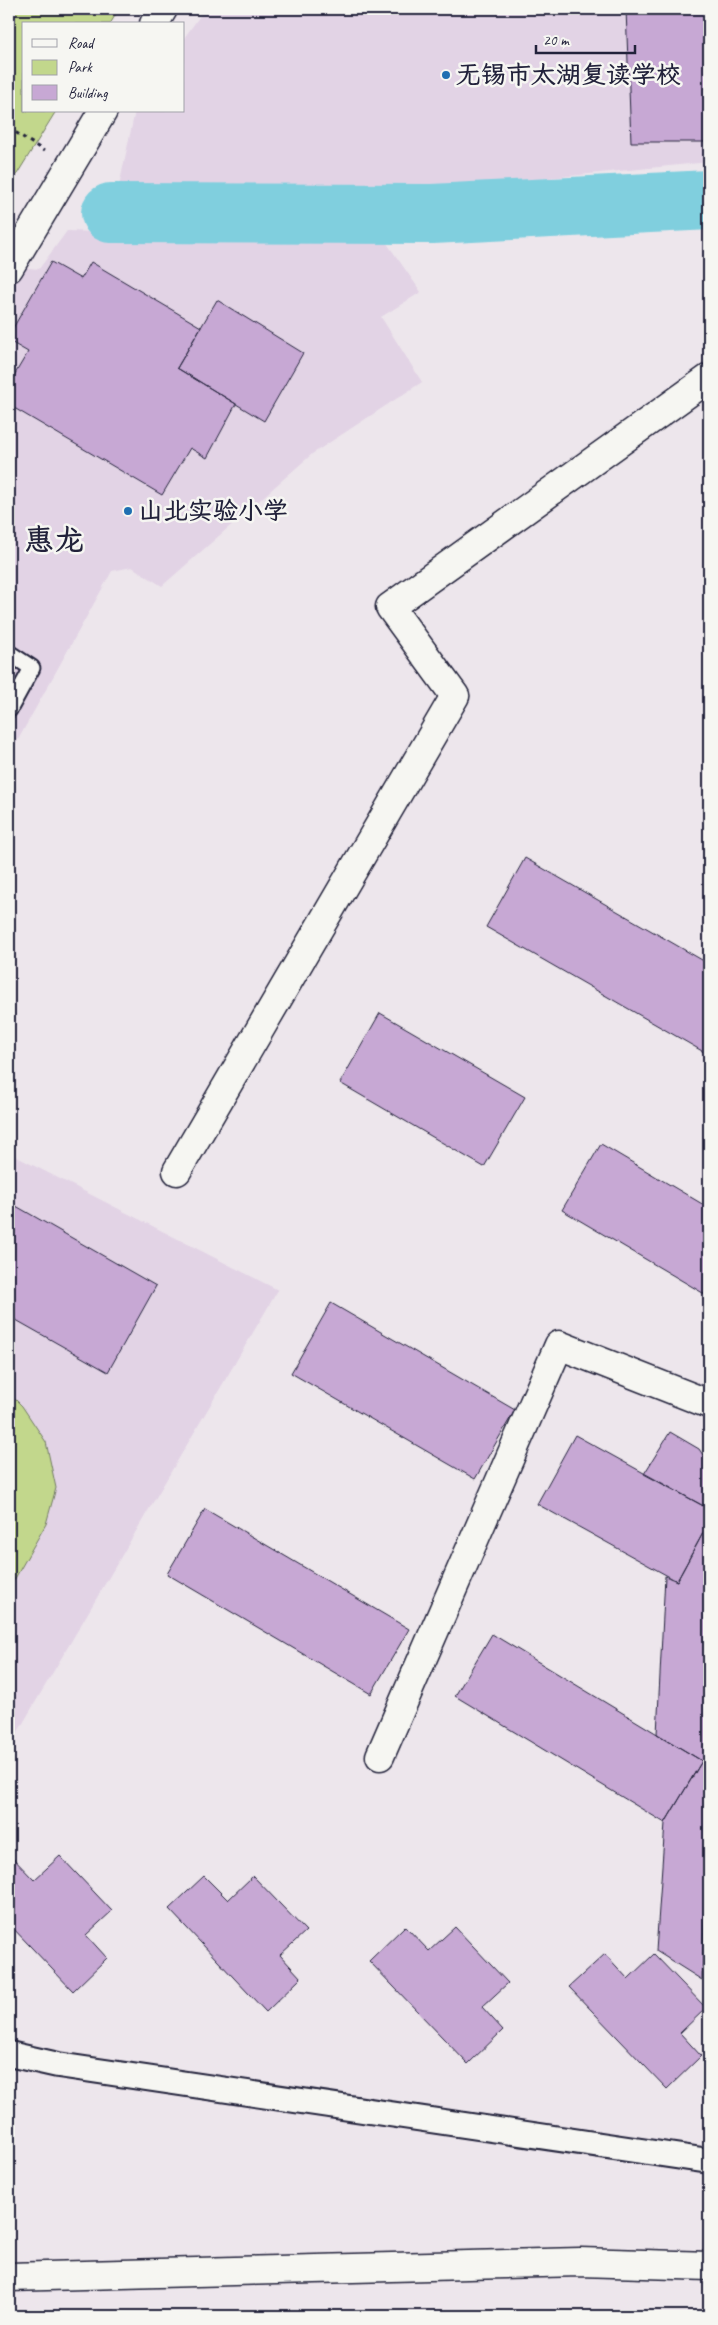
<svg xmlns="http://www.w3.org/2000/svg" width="718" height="2325" viewBox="0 0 718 2325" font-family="Caveat,'LXGW WenKai TC',sans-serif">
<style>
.built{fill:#e2d3e5}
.green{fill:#c2d78c;stroke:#727c64}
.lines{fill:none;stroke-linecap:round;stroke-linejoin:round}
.river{stroke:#80cfde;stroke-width:60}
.building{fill:#c7a8d4;stroke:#22223b}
.service-casing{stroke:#22223b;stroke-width:19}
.pedestrian-casing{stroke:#22223b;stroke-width:28}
.minor-casing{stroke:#22223b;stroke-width:31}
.secondary-casing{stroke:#22223b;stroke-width:31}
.path{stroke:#22223b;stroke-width:3;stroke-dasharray:4 4;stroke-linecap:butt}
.service{stroke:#f6f6f2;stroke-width:15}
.pedestrian{stroke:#f6f6f2;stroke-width:24}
.minor{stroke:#f6f6f2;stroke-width:28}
.secondary{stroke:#f6f6f2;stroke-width:28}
.poi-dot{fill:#1f6fb2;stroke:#f6f6f2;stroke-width:2}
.labels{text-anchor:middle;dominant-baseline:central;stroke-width:5;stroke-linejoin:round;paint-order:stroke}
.poi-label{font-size:25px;font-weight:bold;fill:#22223b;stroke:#f6f6f2;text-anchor:start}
.district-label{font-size:30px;font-weight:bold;fill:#22223b;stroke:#f6f6f2}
</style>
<rect width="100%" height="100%" fill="#ede6ec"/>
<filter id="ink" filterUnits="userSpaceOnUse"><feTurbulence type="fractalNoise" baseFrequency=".02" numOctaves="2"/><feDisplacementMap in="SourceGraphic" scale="10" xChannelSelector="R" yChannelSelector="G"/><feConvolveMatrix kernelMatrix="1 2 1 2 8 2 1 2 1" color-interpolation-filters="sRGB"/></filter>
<g filter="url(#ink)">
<path class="built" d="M205,9H709V162L431,190L118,191L135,111H184V38Z
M67,231L386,242L421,292L381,317L422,382L312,454L162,586L132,567L112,571L9,756V266L39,269Z
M9,1153L278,1290L9,1747Z"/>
<path class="green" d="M9,9H119L110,24H24V111H56L9,187Z
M9,1393L22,1406L46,1442L56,1488L46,1524L9,1589Z"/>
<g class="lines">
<path class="river" d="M111,213L432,214L709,200"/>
</g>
<path class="building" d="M626,9H709V142H631Z
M51,262L81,279L91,262L201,327L177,368L236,404L207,458L190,448L162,495L9,405V384L28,352L9,341V335Z
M217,300L303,353L264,421L177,368Z
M525,858L709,964V1055L486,927Z
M380,1013L525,1097L484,1167L340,1083Z
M601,1144L709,1208L708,1296L562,1210Z
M9,1202L156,1286L108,1372L9,1316Z
M331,1303L515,1410L475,1479L291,1373Z
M670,1432L699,1449L709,1464V1509L644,1474Z
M575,1435L709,1509V1522L677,1581L537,1504Z
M205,1509L409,1629L371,1694L167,1574Z
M709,1522V1765L702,1980L656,1951L665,1823L702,1761L657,1734L665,1576L677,1581Z
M492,1634L702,1761L665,1823L455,1696Z
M10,1855L34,1880L60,1856L112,1911L86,1935L107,1958L73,1991L9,1924Z
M204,1876L228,1900L253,1876L306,1931L280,1955L301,1978L266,2012L169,1909Z
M405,1926L429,1951L455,1927L508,1983L482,2007L503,2030L468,2064L369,1961Z
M605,1954L628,1979L654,1954L706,2008L680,2033L701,2056L667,2089L569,1987Z"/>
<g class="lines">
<g class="service-casing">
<path id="service" d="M9,653L32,668L9,710"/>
</g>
<g class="pedestrian-casing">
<path id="pedestrian" d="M9,2054L58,2065L709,2161"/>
</g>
<g class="minor-casing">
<path id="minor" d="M154,24L163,9
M9,268L103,111
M177,1171L455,696L390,607L709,378
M380,1756L559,1345L709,1404"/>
</g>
<g class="secondary-casing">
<path id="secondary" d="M9,2277L580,2262L709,2266"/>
</g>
<path class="path" d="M9,128L44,151"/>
<use href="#service" class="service"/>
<use href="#pedestrian" class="pedestrian"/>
<use href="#minor" class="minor"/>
<use href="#secondary" class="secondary"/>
</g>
</g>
<g class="poi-dot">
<circle cx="446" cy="75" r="5"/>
<circle cx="128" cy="511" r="5"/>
</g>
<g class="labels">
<g class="poi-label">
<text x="456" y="75">无锡市太湖复读学校</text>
<text x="138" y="511">山北实验小学</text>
</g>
<g class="district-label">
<text x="54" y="540">惠龙</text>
</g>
</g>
<rect width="718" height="2325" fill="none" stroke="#f6f6f2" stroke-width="30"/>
<rect x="15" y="15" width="688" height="2295" fill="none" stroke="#22223b" stroke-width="2" filter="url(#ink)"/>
<rect x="22" y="22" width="162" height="90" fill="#f6f6f2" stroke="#a1a1a9"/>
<rect x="32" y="39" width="25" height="8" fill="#f6f6f2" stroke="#a1a1a9"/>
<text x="68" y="48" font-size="15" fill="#22223b">Road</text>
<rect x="32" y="60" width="25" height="15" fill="#c2d78c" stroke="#a1a1a9"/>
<text x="68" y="72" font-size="15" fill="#22223b">Park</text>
<rect x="32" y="85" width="25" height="15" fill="#c7a8d4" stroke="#a1a1a9"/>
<text x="68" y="98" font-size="15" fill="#22223b">Building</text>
<path d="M536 45v8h99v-8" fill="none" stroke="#22223b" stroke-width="2.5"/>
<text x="543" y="45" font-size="15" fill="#22223b" stroke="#f6f6f2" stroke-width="4" paint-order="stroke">20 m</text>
</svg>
